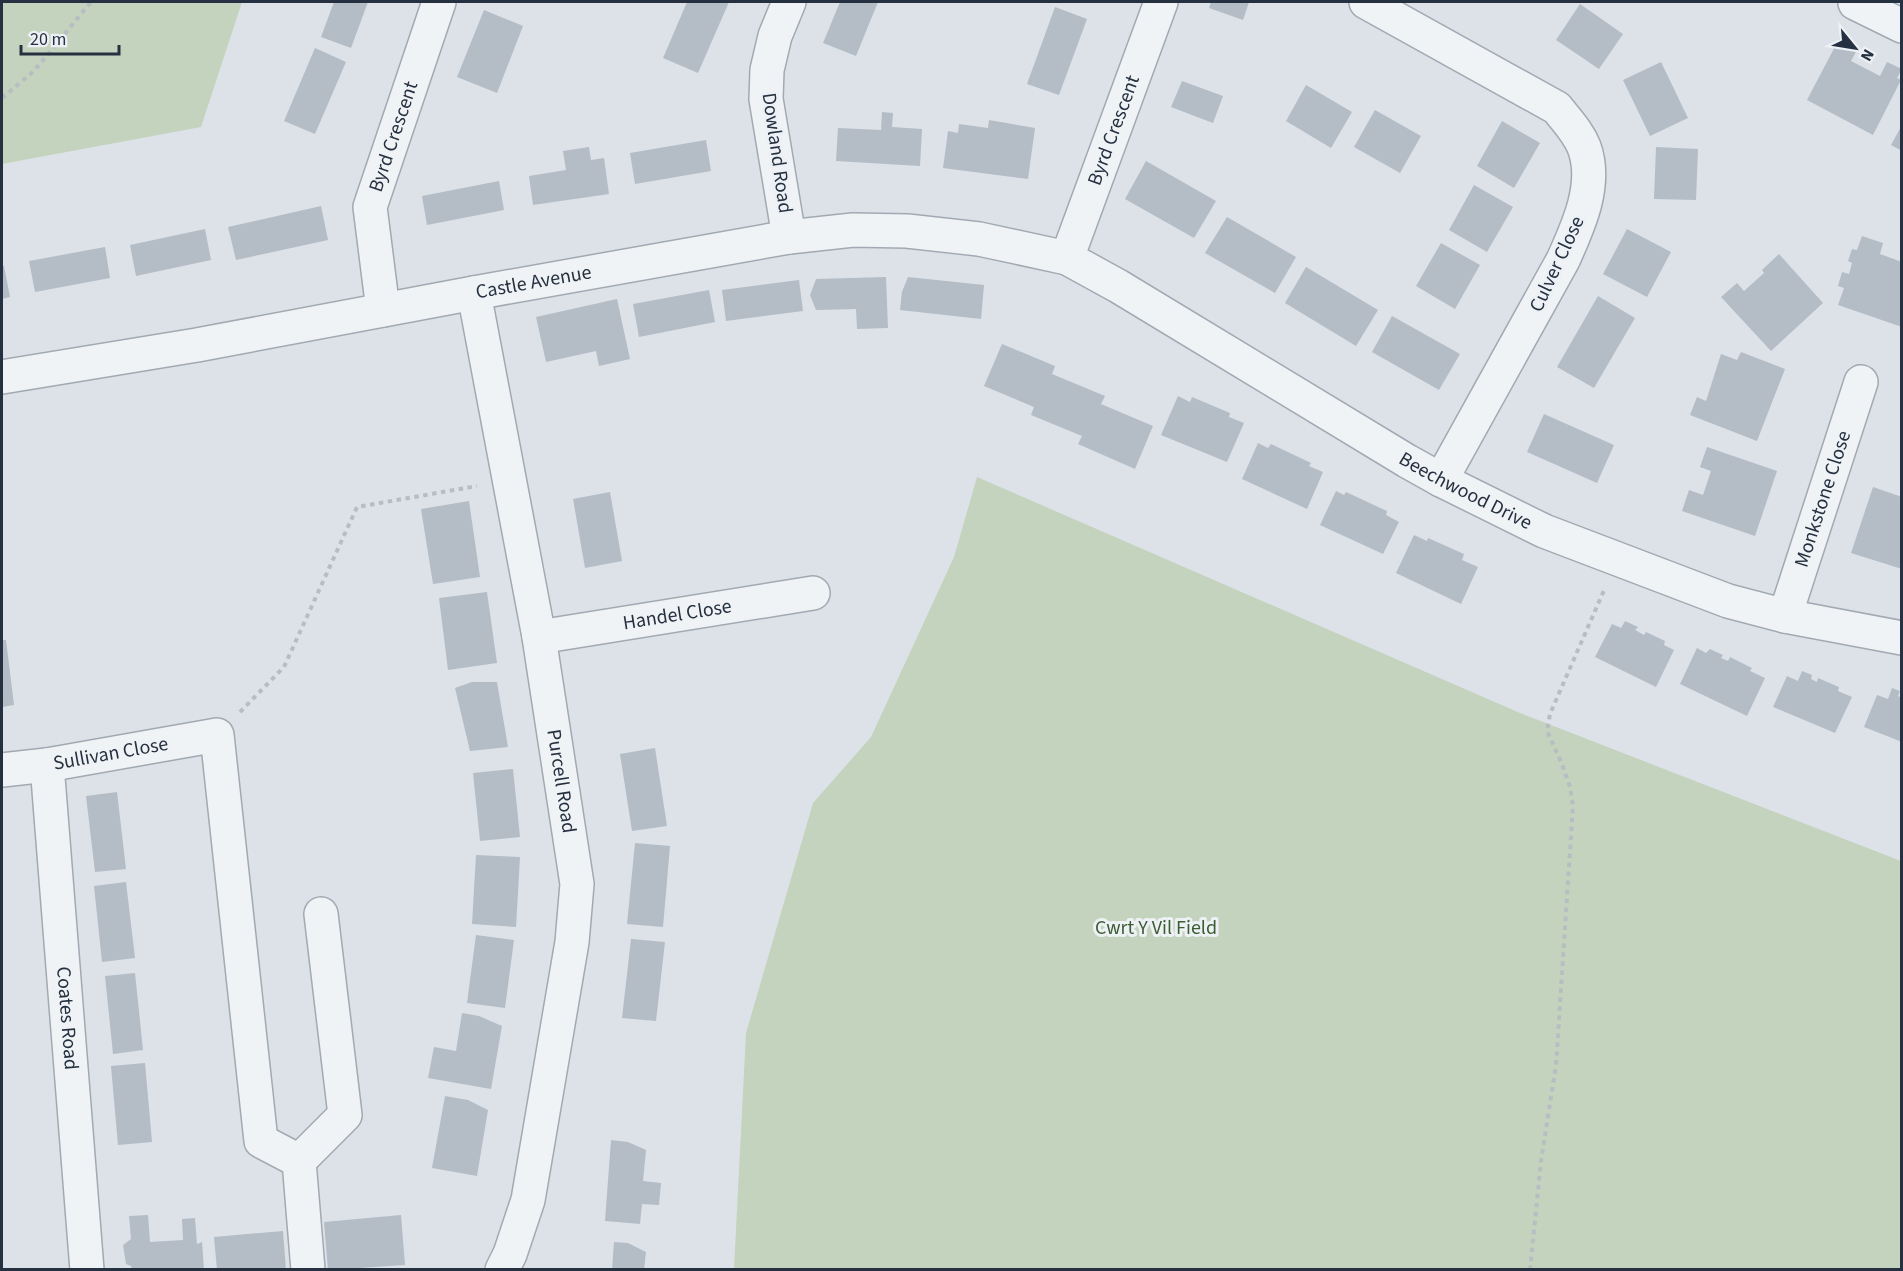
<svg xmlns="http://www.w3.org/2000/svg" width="1903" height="1271" viewBox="0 0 1903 1271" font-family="'Source Sans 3',sans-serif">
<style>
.green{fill:#c4d3bd}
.building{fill:#b4bcc6}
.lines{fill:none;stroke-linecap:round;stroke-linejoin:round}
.minor-casing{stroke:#a2a9b2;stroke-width:36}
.path{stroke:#b7bdc3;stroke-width:4;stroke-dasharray:4.5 4.5;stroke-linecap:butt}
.minor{stroke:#f0f3f6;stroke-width:33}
.labels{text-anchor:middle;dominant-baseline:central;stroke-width:6;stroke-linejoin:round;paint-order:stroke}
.street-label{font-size:20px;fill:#253140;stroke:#edf1f6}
.park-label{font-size:20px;fill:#3c5d31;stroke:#edf1f6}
</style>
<rect width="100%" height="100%" fill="#dde2e8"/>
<path class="green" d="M2,2H242L201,127L2,164Z
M977,477L1520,713L1901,861V1269H734L746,1033L813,803L871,737L954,557Z"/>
<path class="building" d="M334,2H368L351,48L321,37Z
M687,2H729L698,73L663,58Z
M840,2H878L856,56L823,43Z
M1211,2H1249L1243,20L1209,8Z
M1580,4L1623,34L1599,69L1556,40Z
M1055,7L1087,19L1059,95L1027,84Z
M484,10L523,26L497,93L457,77Z
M1840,37L1858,48L1851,61L1880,76L1887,62L1902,69L1897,78L1901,80L1873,135L1807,100Z
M315,48L346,62L315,134L284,121Z
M1661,62L1688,118L1650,136L1623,80Z
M1182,81L1223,96L1213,123L1171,107Z
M1306,85L1352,112L1331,148L1286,121Z
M1375,110L1421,136L1400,173L1354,147Z
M882,112L893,113L892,127L922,129L920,166L836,161L838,128L881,130Z
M989,120L1035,128L1028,179L943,168L948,131L958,133L959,124L988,128Z
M1502,121L1540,143L1514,188L1477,166Z
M1902,125V151L1891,145Z
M706,140L711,171L635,184L630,153Z
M589,147L591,160L604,158L609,194L533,205L529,176L566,170L563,151Z
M1656,147L1698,149L1696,200L1654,199Z
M1146,161L1216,201L1194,238L1125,199Z
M499,181L504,210L427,225L422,196Z
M1474,185L1513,207L1487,252L1449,230Z
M321,206L328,240L236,260L228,227Z
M1227,217L1296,257L1275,293L1205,253Z
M205,229L211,260L136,276L130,245Z
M1627,229L1671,252L1647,297L1603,274Z
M1862,236L1883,243L1880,254L1902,262V327L1838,305L1844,288L1838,286L1842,272L1849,274L1852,263L1848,261L1852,249L1857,250Z
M1441,243L1480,265L1455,309L1416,286Z
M105,247L110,278L35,292L29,261Z
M1779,254L1823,303L1771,351L1721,297L1737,283L1744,291L1764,273L1762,270Z
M2,266H4L10,297L2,299Z
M1306,267L1378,310L1356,346L1285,303Z
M886,277L888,328L857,329L856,309L816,310L810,295L816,279Z
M908,277L984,285L981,319L900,310L902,292Z
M799,280L803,311L726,321L722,290Z
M709,290L715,322L639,337L633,304Z
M1598,296L1635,318L1594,388L1557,367Z
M617,299L630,359L599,366L596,351L546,362L536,317Z
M1392,316L1460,354L1439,390L1372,352Z
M1002,344L1055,366L1052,374L1105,396L1101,404L1153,426L1135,469L1078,444L1082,436L1031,415L1034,407L984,386Z
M1741,352L1785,369L1757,441L1690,415L1697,397L1706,401L1721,354L1737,360Z
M1178,396L1190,402L1192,397L1230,413L1229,417L1244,423L1227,462L1161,435Z
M1544,414L1614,445L1597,483L1527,452Z
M1258,443L1268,448L1271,444L1311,463L1309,466L1323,472L1307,509L1242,479Z
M1707,447L1777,471L1755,536L1682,511L1689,490L1703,495L1711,471L1700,467Z
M1873,487L1902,497V569L1851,553Z
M1336,491L1344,495L1346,492L1387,511L1386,515L1399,522L1383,554L1320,525Z
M610,492L622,561L585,568L573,499Z
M469,501L480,577L433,584L421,509Z
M1414,535L1427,541L1428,538L1464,554L1462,560L1478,567L1461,604L1396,573Z
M487,592L497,663L448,670L439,598Z
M1625,621L1638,627L1635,630L1644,635L1646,632L1665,641L1664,645L1674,650L1656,687L1595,657L1612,624L1621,628Z
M2,640H6L14,705L2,707Z
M1697,648L1706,653L1710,649L1723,655L1721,658L1728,661L1730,657L1752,668L1750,671L1765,678L1747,716L1680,684Z
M1802,671L1812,675L1811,679L1817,682L1818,678L1839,687L1838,691L1852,697L1835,733L1773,707L1787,676L1798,681Z
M472,682H497L508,747L470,751L455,688Z
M1892,688L1900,691L1898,696L1902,698V742L1864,727L1877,695L1888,699Z
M655,748L667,826L632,831L620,754Z
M513,769L520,837L480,841L473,773Z
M117,792L126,869L95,872L86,796Z
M635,843L670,846L663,927L627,924Z
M476,855L520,857L516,927L472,924Z
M126,882L135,958L102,962L94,886Z
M476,935L514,940L505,1008L467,1003Z
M631,939L665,942L656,1021L622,1018Z
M135,973L143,1050L113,1054L105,976Z
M462,1013L479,1016L502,1026L491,1089L428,1078L434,1047L456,1051Z
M145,1063L152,1142L118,1145L111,1066Z
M445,1096L468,1100L488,1110L477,1176L432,1168Z
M611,1140L628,1142L646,1150L643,1181L661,1183L659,1205L642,1204L640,1224L605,1221Z
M148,1215L150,1242L183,1240L182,1219L195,1218L197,1244L202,1242L204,1270H132L131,1266L126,1264L123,1245L131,1239L129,1216Z
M401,1215L405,1265L328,1270L324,1222Z
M283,1231L286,1270H217L214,1237Z
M614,1242L628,1243L646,1252L644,1270H612Z"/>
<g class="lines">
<g class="minor-casing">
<g id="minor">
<path d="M1366,2L1557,108C1567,121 1578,132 1584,147C1598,184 1578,227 1563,260L1441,480"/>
<path d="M1855,3L1902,26"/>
<path d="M789,237L766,99L767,70L775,36L789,2"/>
<path id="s1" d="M1067,258L1161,2"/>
<path id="s2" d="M474,293L539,637L577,884L572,942L528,1200L510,1254L502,1270"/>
<path id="s3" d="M383,310L370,207L439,2"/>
<path id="s4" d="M2,377L197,345L474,293L789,237L853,230L907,231L979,239L1067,258L1118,286L1407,461L1441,480L1544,531L1728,601L1785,616L1902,638"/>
<path id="s5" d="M1785,616L1861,382"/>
<path id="s6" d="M539,637L813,593"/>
<path id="s7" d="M47,765L87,1270"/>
<path id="s8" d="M2,770L47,765L217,735L261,1141L299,1161L308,1270"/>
<path d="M299,1161L345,1115L321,914"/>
</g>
</g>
<path class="path" d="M2,98L34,71L91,2
M240,712L284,667L357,507L477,486
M1530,1270L1541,1161L1556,1065L1573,806L1570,787L1562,764L1547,731L1550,714L1605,588"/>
<use href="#minor" class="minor"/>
</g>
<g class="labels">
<g class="street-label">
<text stroke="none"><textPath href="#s1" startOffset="136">Byrd Crescent</textPath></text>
<text stroke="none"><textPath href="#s3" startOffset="178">Byrd Crescent</textPath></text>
<text transform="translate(777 153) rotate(82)">Dowland Road</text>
<text transform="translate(1557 264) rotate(-65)">Culver Close</text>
<text stroke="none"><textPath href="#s4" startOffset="540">Castle Avenue</textPath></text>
<text stroke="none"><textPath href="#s4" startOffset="1542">Beechwood Drive</textPath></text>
<text stroke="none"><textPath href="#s5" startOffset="123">Monkstone Close</textPath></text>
<text stroke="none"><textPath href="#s6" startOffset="140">Handel Close</textPath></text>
<text stroke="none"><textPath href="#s8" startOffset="110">Sullivan Close</textPath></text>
<text stroke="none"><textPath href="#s2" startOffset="496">Purcell Road</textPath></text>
<text stroke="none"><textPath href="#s7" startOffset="254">Coates Road</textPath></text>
</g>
<g class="park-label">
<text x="1156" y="928">Cwrt Y Vil Field</text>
</g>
</g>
<rect width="1903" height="1271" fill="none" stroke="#253140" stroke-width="6"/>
<g transform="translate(1855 48) rotate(120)" stroke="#edf1f6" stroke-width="4.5" paint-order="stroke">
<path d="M0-4.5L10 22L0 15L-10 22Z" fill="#253140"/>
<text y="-9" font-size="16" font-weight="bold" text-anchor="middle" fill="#253140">N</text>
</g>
<path d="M21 45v9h98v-9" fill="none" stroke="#253140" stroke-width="3"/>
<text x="30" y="45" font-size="18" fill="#253140" stroke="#edf1f6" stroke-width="4.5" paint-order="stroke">20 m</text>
</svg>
